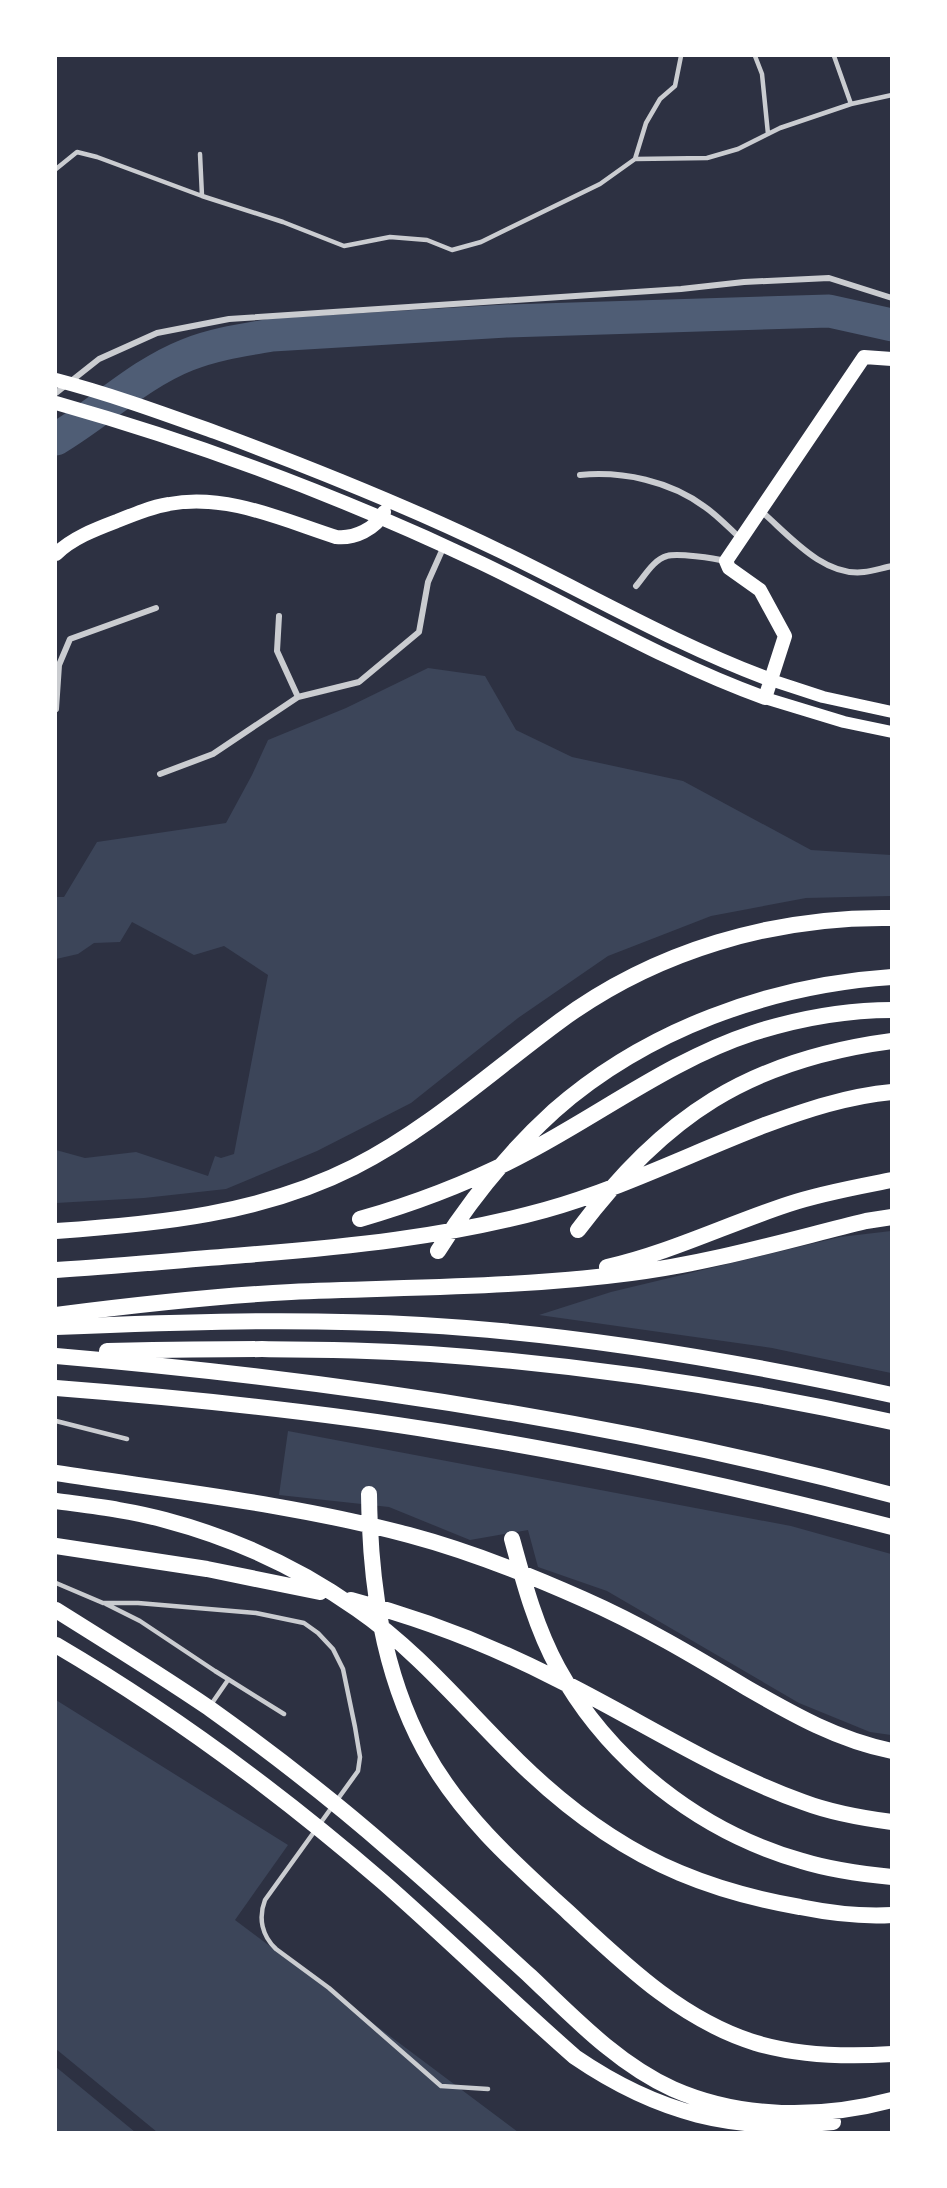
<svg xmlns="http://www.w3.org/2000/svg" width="947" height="2188" viewBox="0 0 947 2188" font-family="'Asap Condensed',sans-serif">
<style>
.green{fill:#3c4559}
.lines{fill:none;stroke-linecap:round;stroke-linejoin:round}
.river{stroke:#4f5d75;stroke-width:33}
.service{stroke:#caccd0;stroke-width:4.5}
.minor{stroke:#caccd0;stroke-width:6}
.secondary{stroke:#fff;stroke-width:12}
.primary{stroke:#fff;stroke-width:14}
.motorway{stroke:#fff;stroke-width:16}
</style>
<rect width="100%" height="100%" fill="#2d3142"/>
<path class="green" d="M428,668L485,676L516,730L572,757L683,781L811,850L891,855V896L806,898L711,916L608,956L518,1018L411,1103L317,1151L226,1189L144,1198L56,1203V1150L85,1158L136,1152L208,1176L215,1156L221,1158L234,1154L268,975L224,946L194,955L132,922L120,942L94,943L78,954L56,959V897H64L97,842L226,823L252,775L268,740L346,708Z
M891,1231V1373L772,1348L539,1315L611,1292L840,1237Z
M288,1431L791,1526L891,1554V1735L870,1732L799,1703L607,1591L538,1567L528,1530L470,1540L389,1507L279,1495Z
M56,1700L288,1845L235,1920L518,2132H157L56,2049Z
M56,2067L135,2132H56Z"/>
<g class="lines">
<path class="river" d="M56,439C100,413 139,374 187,355C214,344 243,340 272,335L506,321L829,311L892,325"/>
<path class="service" d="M755,56L762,74L768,134
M834,56L851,104
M200,154L202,196
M635,159L646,123L660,99L675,86L681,56
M56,169L77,152L97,157L202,196L283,222L344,246L390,237L427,240L452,250L481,242L600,184L635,159L707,158L738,149L780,128L851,104L892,95
M56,1421L127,1439
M56,1583L103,1603H138L256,1613L304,1623L318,1633L333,1649L343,1669L355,1727L360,1757L358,1771L265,1900C258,1918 262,1936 276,1949L329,1988L441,2086L488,2089
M106,1604L140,1621L215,1671L284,1714
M210,1706L228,1680"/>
<path class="minor" d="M56,393L99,359L157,333L229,319L681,289L744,282L829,278L892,298
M580,475C623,471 670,481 705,507C718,516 729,528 741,539
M761,511C789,535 823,577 864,572C873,571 882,568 892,566
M636,586C644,577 654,559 667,556C677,553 714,558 725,561
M279,616L277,651L298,697
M56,709L59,665L70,639L156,608
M160,774L213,754L298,697L359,682L419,632L428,582L444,546"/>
<path class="secondary" d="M771,680L823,697L892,712
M765,698L844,722L892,732"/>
<path class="primary" d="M56,380C110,394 162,413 215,432C312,468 407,506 500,551C591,595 677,645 771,680
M56,403C201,444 342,497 479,562C574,607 665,662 765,698L785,636L760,590L729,568L726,561L864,357L892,359
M56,554C72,538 96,529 117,521C134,514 151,507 169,504C226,493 283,520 336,537C354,539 376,529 384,512"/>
<path class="motorway" d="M360,1219C419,1202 474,1181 528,1152C602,1113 673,1059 753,1033C797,1019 845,1010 892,1010
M578,1230C664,1116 748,1060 892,1041
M56,1231C158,1224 261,1214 354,1167C429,1129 492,1071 560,1021C655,951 774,916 892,918
M438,1251C470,1200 509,1152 554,1111C646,1030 770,985 892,977
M607,1267C669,1253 728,1224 789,1204C822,1193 857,1187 892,1180
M56,1270C119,1266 182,1260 245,1255C346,1247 447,1237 545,1210C620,1189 692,1153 765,1125C806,1110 848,1096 892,1092
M56,1315C134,1305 212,1296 291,1292C404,1287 518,1288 631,1273C711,1263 788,1240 866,1221L892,1217
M56,1327C178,1322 300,1318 422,1325C580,1334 737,1361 892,1395
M107,1351C215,1349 322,1347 430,1354C586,1365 739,1388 892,1422
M56,1356C337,1380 618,1422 892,1495
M56,1388C185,1398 315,1411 443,1432C594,1456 744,1489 892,1527
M56,1473C173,1491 293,1504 409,1535C469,1551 527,1574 583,1599C640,1624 694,1656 747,1688C794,1715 838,1740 892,1751
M369,1494C370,1582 382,1671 424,1749C459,1814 514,1863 568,1912C624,1964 681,2020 756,2043C800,2056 847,2057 892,2054
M56,1501C92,1506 129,1510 165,1520C233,1538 299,1568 357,1609C418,1651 465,1709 518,1761C564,1806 620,1848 680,1873C718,1889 760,1900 800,1907C830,1913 861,1917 892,1915
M512,1539C524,1583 536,1628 558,1668C609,1761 700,1832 802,1861C831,1870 861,1874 892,1877
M56,1546L207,1569L320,1592
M351,1600C421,1618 490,1645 555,1678C638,1719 716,1771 803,1802C832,1813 861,1818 892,1822
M56,1610C107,1642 159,1674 209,1708C272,1753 334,1801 392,1852C439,1892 485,1935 531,1977C574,2018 618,2064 673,2089C741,2119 821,2119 892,2100
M56,1645C172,1713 281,1794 383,1882C448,1939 510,2000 575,2057C657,2113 734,2133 833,2122"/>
</g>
<rect width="947" height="2188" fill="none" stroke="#ffffff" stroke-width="114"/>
</svg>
